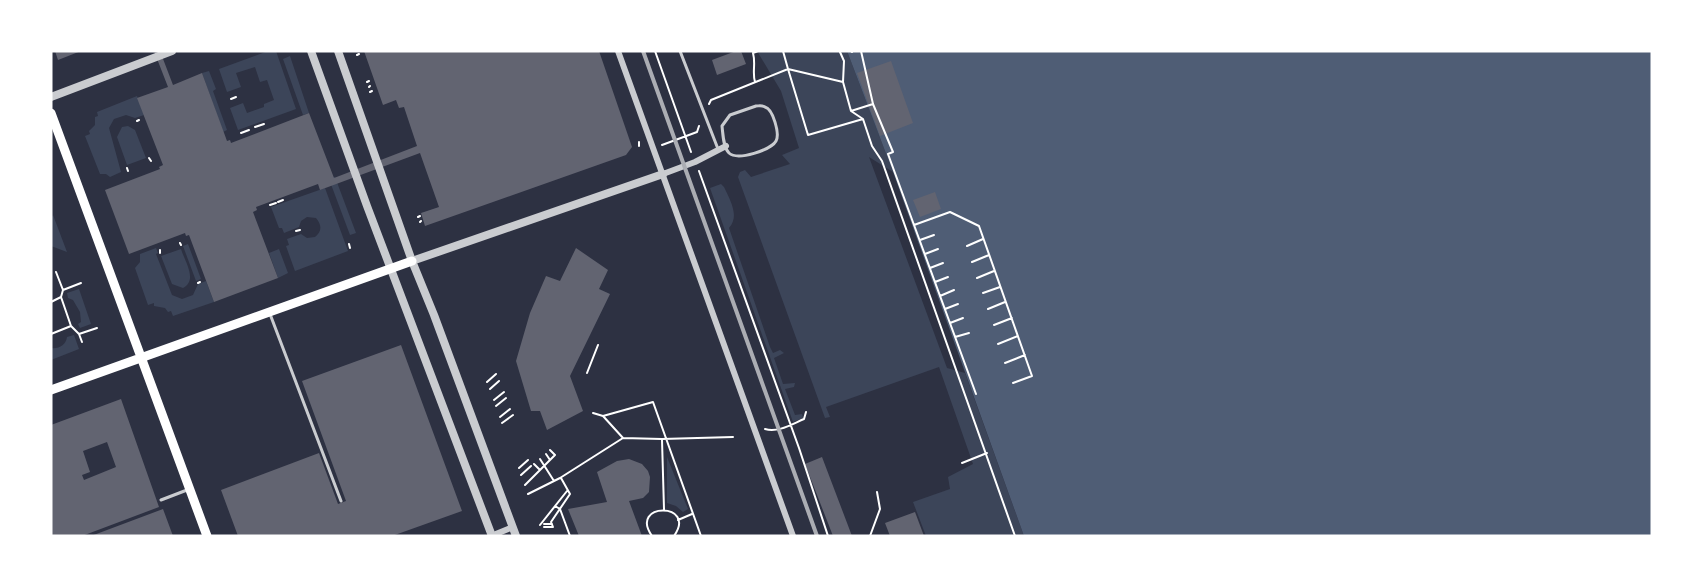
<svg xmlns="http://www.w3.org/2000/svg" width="1703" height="587" viewBox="0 0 1703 587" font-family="'Sofia Sans Condensed',sans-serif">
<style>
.green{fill:#3c4559}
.water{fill:#4f5d75}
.building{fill:#626471;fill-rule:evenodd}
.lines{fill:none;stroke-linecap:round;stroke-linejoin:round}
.path{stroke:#fff;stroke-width:2}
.service{stroke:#caccd0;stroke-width:3}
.minor{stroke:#caccd0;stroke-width:6}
.tertiary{stroke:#caccd0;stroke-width:8}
.secondary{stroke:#fff;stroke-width:9}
.rail{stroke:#abadb3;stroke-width:4}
</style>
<rect width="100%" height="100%" fill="#2d3142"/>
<path class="green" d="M268,51H276L296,109L238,130L230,108L243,103L247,113L264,107V104L274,100L267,80L260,82L255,67L236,73L241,87L227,92L219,69Z
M757,51H847L893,172L869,157L947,368L965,373L1024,536H926L913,502L950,489L948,477L973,464L939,367L826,407L830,417L825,418L738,177L740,172L745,170L751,177L790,164L782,155L799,148L781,91Z
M290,56L309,113L303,115L283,59Z
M209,71L216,89L213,91L227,130L223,132L202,73Z
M137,96L144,115L135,118L126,115L114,119L109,128L121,172L110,177L106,174H100L85,136L90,134L89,131L95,125V117L98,116L97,112Z
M128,126L135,130L146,158L127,165L117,137L122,127Z
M335,177L356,233L350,235L329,179Z
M721,184L724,187C730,200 740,216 729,228L770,347L773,353L780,350L784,353L774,358L783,384L795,383L794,387L785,389L795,415L802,414L803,418L793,422L710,188Z
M325,188L348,251L295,271L286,246L289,245L287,239L301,234L307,238L315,237C322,232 322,225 316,218L307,217L301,221L299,227L284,233L282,228H279L271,207Z
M53,215L67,252L51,246V219Z
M188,244L201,279L196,281L183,246Z
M156,248L158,253L156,254L172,295L182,299L193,295L198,284L206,281L214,302L173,316L171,311L168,312L165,308L154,306V303L148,305L135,268L140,262V254Z
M181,249C185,262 198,280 183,288L172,284L161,256Z
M279,249L288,273L278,278L269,253Z
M79,289L91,324L80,328L78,324L81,322L80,312L73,300L68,298L67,293Z
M74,335L79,349L51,360V348C59,349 66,345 67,337Z
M667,457L688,509L683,512L676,506L667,503Z"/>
<path class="water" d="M847,51H1652V536H1024L893,172Z"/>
<path class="building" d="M55,51H81L58,60Z
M154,51H160L173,85L202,73L227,141L230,140L231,143L309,113L334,178L417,146L404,107L399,108L396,100L383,105L364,51H599L632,147L626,155L425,226L421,213L439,207L420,153L320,190L318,184L256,207L257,210L253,212L278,278L214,302L189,235L186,236L185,233L129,254L105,190L160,169L159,167L163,165L137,98L168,87Z
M736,51H741L746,64L717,75L712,60Z
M891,61L913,123L880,136L857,73Z
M935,192L941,209L920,217L913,200Z
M576,248L608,270L599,289L610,294L570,376L583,411L547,430L540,411H531L516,361L530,313L546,276L560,281Z
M401,345L462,511L392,536H238L221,490L319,453L338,504L346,501L302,381Z
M121,399L159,507L82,536H51V425ZM107,442L116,467L84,480L82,475L90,472L83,451Z
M822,457L852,536H833L805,464Z
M629,459L642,464L648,471L650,477L649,492L643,498L629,501L642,536H579L568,509L607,502L597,472L617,461Z
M163,509L173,536H91Z
M915,512L924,536H890L885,523Z"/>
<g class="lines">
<path class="path" d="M655,51L691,152
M783,51L788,69L843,82L851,111L863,119L872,146L882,161L1015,536
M851,51L852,52
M861,51L873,104L893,152L888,154L914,225
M840,52L844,61L843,82
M357,55L359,54
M367,82L369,81
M755,82C752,72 756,64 753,53L758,51
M369,87L370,86
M370,92L372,91
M231,99L236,97
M709,104L711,100L788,69L808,135L863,119
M851,111L873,104
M137,121L139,120
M255,127L264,124
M241,133L249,130
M639,142V146
M662,145L697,132L699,126
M149,158L151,161
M127,168L128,171
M699,171L799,448L828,536
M278,202L283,200
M270,205L276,203
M418,217L420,216
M420,222L421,221
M296,231L300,230
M920,240L934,235
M180,243L181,245
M349,244L350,248
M967,246L983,239
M160,253V250
M925,254L938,249
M972,262L989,255
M930,268L943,263
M56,272L63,290L61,297
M977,278L994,271
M935,282L948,277
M198,283L200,282
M63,290L81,283
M983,293L1000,287
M940,296L954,290
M51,302L61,297L71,326L51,334
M945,309L958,304
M988,309L1005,302
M950,323L963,318
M994,325L1012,318
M71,326L79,334L82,342
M79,334L97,328
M955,337L969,333
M998,344L1018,336
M1005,363L1025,355
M587,373L598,345
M487,382L496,374
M490,389L499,381
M976,394L914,225L950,212L979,226L1032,376L1013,383
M494,400L504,392
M496,406L506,398
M593,413L603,416L653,402L701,536
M603,416L623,438
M500,417L510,409
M502,423L513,415
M765,429C778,433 792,424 804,419L806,412
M662,440L664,509
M546,454L550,460
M540,459L554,481
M962,463L987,453
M534,464L540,470
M519,468L528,460
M521,475L531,466
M525,485L555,455L550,450
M528,494L560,478L623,438L662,439L733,437
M555,506L560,509L570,536
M678,520L692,514
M544,524H552
M540,525L567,491
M544,527H553L551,522L570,494L561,478
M652,536C628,502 698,502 674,536
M870,536L880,509L877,492"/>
<path class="service" d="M680,51L718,149
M756,106C759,106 762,105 765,107C773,109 780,134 776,141C771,150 738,161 729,153C723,147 723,134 722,126L730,115Z
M270,314L341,501
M161,500L187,490"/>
<path class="minor" d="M618,51L793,536
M663,174L695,162L726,146
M491,536L513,527"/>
<path class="tertiary" d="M311,51L367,206L492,536
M338,51L412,261L434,315L516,536
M51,97L172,51
M412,261L663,174"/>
<path class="secondary" d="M51,113L207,536
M51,390L412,261"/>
<path class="rail" d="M643,51L817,536"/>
</g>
<rect width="1703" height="587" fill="none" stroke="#ffffff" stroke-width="105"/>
</svg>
